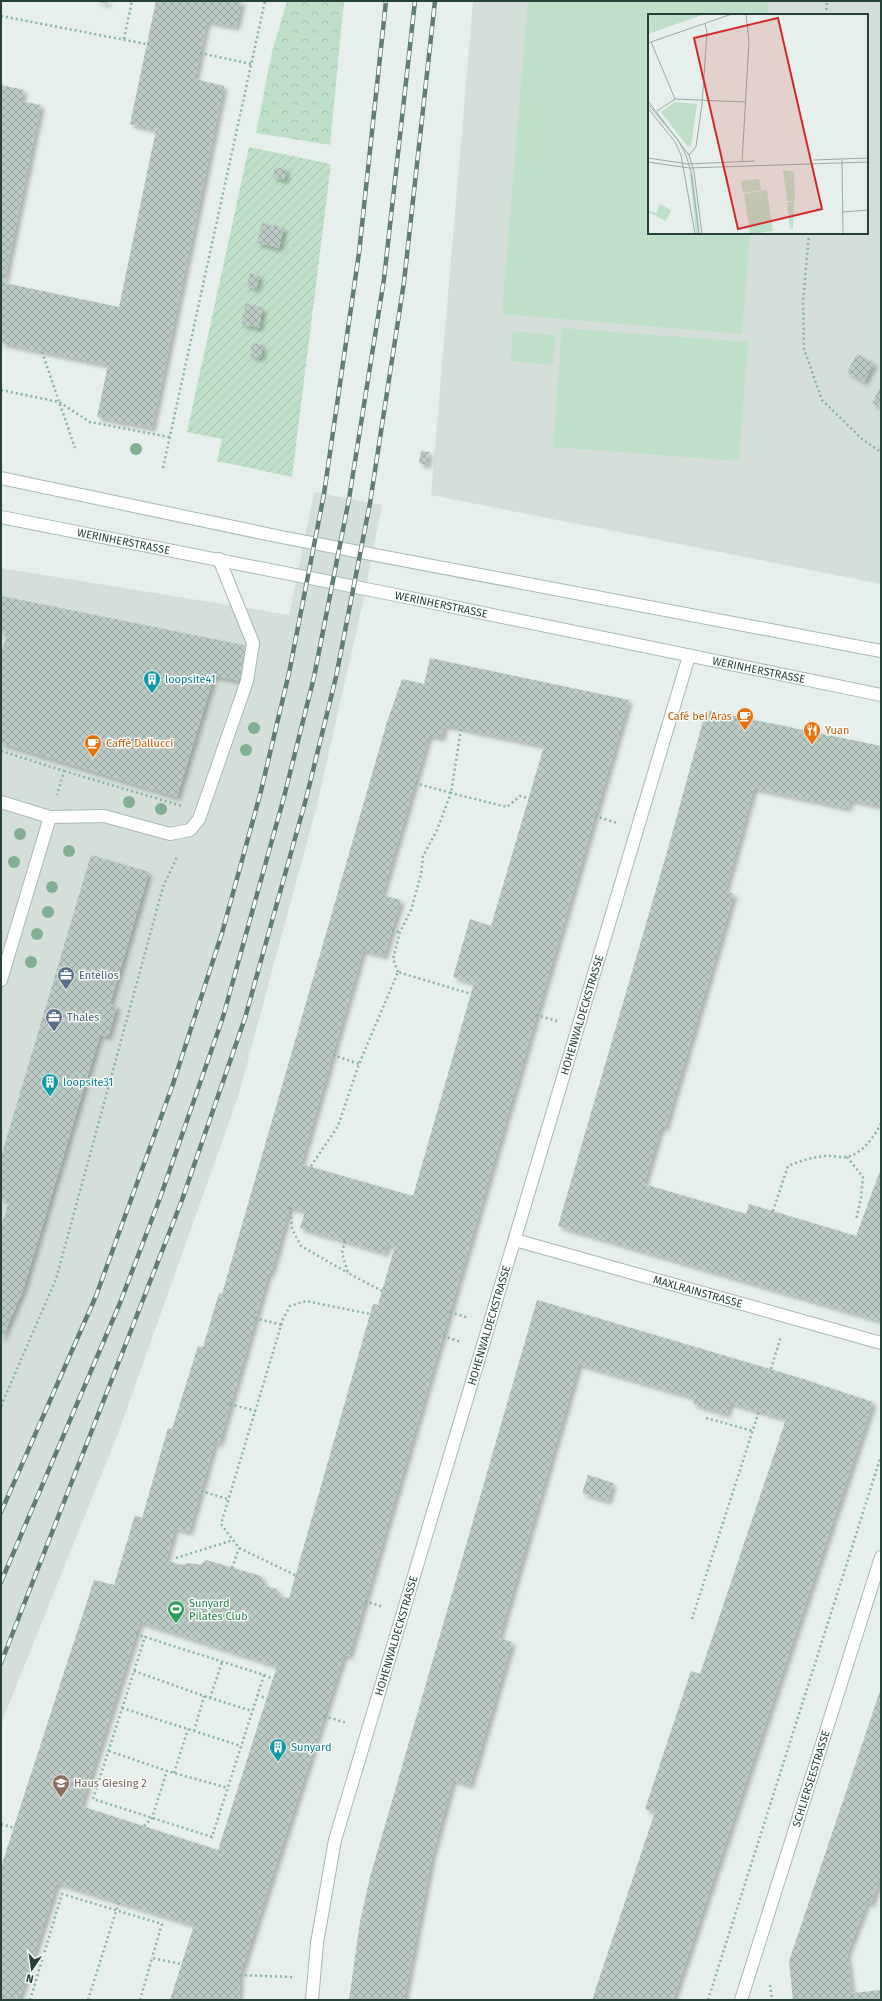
<svg xmlns="http://www.w3.org/2000/svg" width="882" height="2001" viewBox="0 0 882 2001" font-family="'Fira Sans',sans-serif">
<style>
.built{fill:#d4dfda;fill-rule:evenodd}
.park{fill:url(#park-crowns)}
.garden{fill:url(#garden-furrows)}
.pitch{fill:#bfe0c8}
.building{fill:url(#building-cross-hatch);fill-rule:evenodd;filter:url(#shadow)}
.lines{fill:none;stroke-linecap:round;stroke-linejoin:round}
.lane-casing{stroke:#a8b8b2;stroke-width:14}
.street-casing{stroke:#a8b8b2;stroke-width:14}
.secondary-casing{stroke:#a4bbb3;stroke-width:14}
.path{stroke:#86b3a5;stroke-width:2.5;stroke-dasharray:2 3;stroke-linecap:butt}
.lane{stroke:#fff;stroke-width:12}
.street{stroke:#fff;stroke-width:12}
.secondary{stroke:#fff;stroke-width:12}
.rail-casing{stroke:#5f7d75;stroke-width:4.5}
.rail{stroke:#f7fbf9;stroke-width:3;stroke-dasharray:9;stroke-linecap:butt}
.tree{fill:#80af93}
.labels{text-anchor:middle;dominant-baseline:central;stroke-width:3;stroke-linejoin:round;paint-order:stroke}
.street-label{font-size:11px;fill:#24423a;stroke:#f7fbf9}
.culture-label{font-size:11px;fill:#0d838f;stroke:#f7fbf9;text-anchor:start}
.food-label{font-size:11px;fill:#c56008;stroke:#f7fbf9;text-anchor:start}
.service-label{font-size:11px;fill:#4e5e75;stroke:#f7fbf9;text-anchor:start}
.leisure-label{font-size:11px;fill:#27864d;stroke:#f7fbf9;text-anchor:start}
.education-label{font-size:11px;fill:#785e54;stroke:#f7fbf9;text-anchor:start}
.inset-road{fill:none;stroke:#98aaa4;stroke-width:1}
.view{fill:#d62828;fill-opacity:0.15;stroke:#d62828;stroke-width:2}
.inset-edge{fill:none;stroke:#24423a;stroke-width:2}
</style>
<defs>
<pattern id="park-crowns" width="20" height="18" patternUnits="userSpaceOnUse"><rect width="20" height="18" fill="#bfe0c8"/><path d="M2 6a3 3 0 1 1 6 0M12 15a3 3 0 1 1 6 0" fill="none" stroke="#a4c1ad"/></pattern>
<pattern id="garden-furrows" width="10" height="10" patternUnits="userSpaceOnUse"><rect width="10" height="10" fill="#bfe0c8"/><path d="M-1 1l2-2M0 10L10 0M9 11l2-2" fill="none" stroke="#a4c1ad"/></pattern>
<pattern id="building-cross-hatch" width="8" height="8" patternUnits="userSpaceOnUse"><rect width="8" height="8" fill="#bbcac4"/><path d="M0 0l8 8M0 8l8-8" fill="none" stroke="#98a6a0"/></pattern>
<filter id="shadow"><feDropShadow dx="3.5" dy="3.5" stdDeviation="2" flood-color="#0004"/></filter>
</defs>
<rect width="100%" height="100%" fill="#e6efeb"/>
<path class="built" d="M473,1H881V584L431,495ZM649,15H867V233H649Z
M314,492L382,505L363,602L317,805L238,1097L119,1431L1,1724V568L289,615Z"/>
<path class="park" d="M287,1H344L330,145L256,133L272,52Z"/>
<path class="garden" d="M249,147L331,164L292,477L217,461L222,439L187,432Z"/>
<path class="pitch" d="M528,1H769L768,15H649V233H750L742,334L502,314Z
M562,328L748,342L739,461L553,447Z
M513,331L555,335L553,365L511,361Z"/>
<path class="building" d="M94,1H108L107,4Z
M156,1H242L236,27L207,21L195,79L224,86L152,428L97,417L108,365L1,343V85L24,90L21,101L41,105L4,283L119,307L156,130L130,124Z
M275,167L287,170L284,180L273,177Z
M262,223L284,228L279,248L257,243Z
M250,273L260,276L256,289L247,286Z
M246,304L263,308L259,328L241,324Z
M252,343L263,345L261,358L250,356Z
M857,354L874,363L864,382L847,372Z
M881,386V407L872,403Z
M421,451L429,452L427,465L419,463Z
M1,596L248,646L241,681L214,676L177,797L1,743V650L9,634L1,633Z
M430,658L629,700L349,1656L344,1655L240,1975L239,2000H170L194,1925L57,1883L19,2000H1V1867L19,1811L94,1580L114,1585L135,1515L142,1518L168,1428L172,1429L198,1346L203,1347L219,1293L222,1294L387,722L402,679L424,684ZM445,725L544,746L491,926L470,919L453,977L474,983L413,1196L301,1164L363,950L384,956L401,900L382,895L429,735L441,738ZM290,1207L305,1212L300,1228L385,1253L388,1244L395,1246L378,1305L373,1304L289,1598L280,1597L277,1589L265,1586L261,1576L206,1560L200,1565L190,1563L181,1565L166,1560L175,1528L189,1532L215,1442L219,1444L269,1272L271,1273ZM140,1622L277,1666L218,1850L81,1806Z
M706,710L881,746V806L850,800L848,808L754,788L725,891L734,894L665,1128L661,1127L644,1184L746,1214L749,1204L856,1236L881,1168V1321L558,1226L669,845Z
M91,855L149,872L110,1004L117,1006L108,1037L100,1035L23,1290L1,1341V1227L9,1201L1,1199V1157Z
M537,1300L800,1378L873,1402L673,2000H592L655,1812L645,1809L691,1671L700,1674L786,1419L730,1403L727,1414L693,1404L695,1398L579,1364L499,1638L512,1642L470,1785L453,1780L432,1856L404,2000H349L360,1922L370,1877Z
M588,1475L613,1483L608,1501L582,1493Z
M881,1688V1875L871,1904L867,1902L847,1954L852,1993L881,1990V2000H793L789,1961Z"/>
<g class="lines">
<g class="lane-casing">
<path id="lane" d="M1,802L50,817
M1,980L50,817L104,816L170,834L190,830L199,819L247,681L253,643L219,559"/>
</g>
<g class="street-casing">
<g id="street">
<path id="s1" d="M515,1240L881,1343"/>
<path id="s2" d="M312,2000L317,1943L335,1840L689,656"/>
<path id="s3" d="M741,2000L881,1557"/>
</g>
</g>
<g class="secondary-casing">
<g id="secondary">
<path d="M1,478L281,537L881,651"/>
<path id="s4" d="M1,517L391,594L881,695"/>
</g>
</g>
<path class="path" d="M826,15L827,1
M1,16L146,44
M124,39L132,1
M200,53L251,64
M809,233L803,303L804,349L822,400L862,439L881,452
M42,352L75,448
M1,390L59,402L90,422L169,437
M163,468L265,1
M1,751L64,771L57,795
M64,771L182,806
M415,783L451,793L461,729
M595,816L617,823
M392,930L400,932
M398,972L393,959L400,932L411,910L421,875L423,856L437,830L451,793L507,807L520,796L528,798
M536,1015L557,1021
M333,1055L359,1064
M847,1157L863,1177L861,1198L856,1220
M311,1166L338,1126L359,1064L398,972L471,994
M290,1207L292,1229L301,1246L348,1273
M773,1211L788,1166C800,1161 812,1157 825,1156C832,1155 840,1158 847,1157C862,1154 875,1136 881,1123
M345,1241L342,1253L348,1273L382,1291
M450,1312L469,1318
M255,1318L282,1325
M443,1336L461,1342
M771,1369L781,1336
M230,1404L256,1411
M1,1406L56,1279L163,887L178,855
M706,1418L753,1431
M201,1491L228,1499
M176,1558L233,1540
M232,1568L239,1548
M295,1575L239,1548L221,1524L283,1319L290,1306L306,1301L370,1314
M365,1601L383,1607
M692,1619L759,1411
M136,1634L145,1637
M145,1637L264,1675L212,1837L93,1799Z
M134,1671L204,1696L252,1711
M264,1675L273,1679
M257,1695L266,1698
M210,1698L222,1662
M122,1708L241,1746
M324,1716L347,1723
M194,1731L204,1696
M109,1751L167,1771L228,1788
M174,1773L188,1729
M1,1824L14,1828
M144,1826L152,1818L167,1771
M240,1975L293,1977
M770,1985L772,2000
M30,2000L62,1894L162,1924L152,1958
M88,2000L119,1902
M140,2000L152,1958L181,1964
M708,2000L881,1456"/>
<use href="#lane" class="lane"/>
<use href="#street" class="street"/>
<use href="#secondary" class="secondary"/>
<g class="rail-casing">
<path id="rail" d="M1,1512L96,1296L173,1084L222,933L261,791L289,673L324,494L359,253L386,1
M1,1582L120,1303L160,1198L223,1017L284,797L314,677L349,499L384,279L415,1
M1,1663L182,1200L245,1018L306,799L336,677L370,503L404,282L435,1"/>
</g>
<use href="#rail" class="rail"/>
</g>
<g class="tree">
<circle cx="136" cy="449" r="6"/>
<circle cx="254" cy="728" r="6"/>
<circle cx="246" cy="750" r="6"/>
<circle cx="129" cy="802" r="6"/>
<circle cx="161" cy="809" r="6"/>
<circle cx="20" cy="834" r="6"/>
<circle cx="69" cy="851" r="6"/>
<circle cx="14" cy="862" r="6"/>
<circle cx="52" cy="887" r="6"/>
<circle cx="48" cy="912" r="6"/>
<circle cx="37" cy="934" r="6"/>
<circle cx="31" cy="962" r="6"/>
</g>
<defs>
<g id="building-pin" transform="scale(0.9)"><path d="M0 17L-7.5 6A9.5 9.5 0 1 1 7.5 6Z" fill="#0f9aa8" stroke="#f7fbf9"/><path d="M-4-6H4V6H1V3H-1V6H-4ZM-2.5-4.3h1.7v1.8h-1.7ZM.8-4.3h1.7v1.8H.8ZM-2.5-1h1.7V.8h-1.7ZM.8-1h1.7V.8H.8Z" fill="#fff"/></g>
<g id="cafe-pin" transform="scale(0.9)"><path d="M0 17L-7.5 6A9.5 9.5 0 1 1 7.5 6Z" fill="#e8710a" stroke="#f7fbf9"/><path d="M-5.5-4.5H6V0H3Q3 3.5 0 3.5H-2.5Q-5.5 3.5-5.5 0ZM3-3.2v2h1.7v-2ZM-6 4.5H4V6H-6Z" fill="#fff"/></g>
<g id="restaurant-pin" transform="scale(0.9)"><path d="M0 17L-7.5 6A9.5 9.5 0 1 1 7.5 6Z" fill="#e8710a" stroke="#f7fbf9"/><path d="M-5-6h1v4h1v-4h1v4h1v-4h1v5L-1.5 .5V6h-2V.5L-5-1ZM5-6V6H3V1.5H1.5Q1.5-4 5-6Z" fill="#fff"/></g>
<g id="office-pin" transform="scale(0.9)"><path d="M0 17L-7.5 6A9.5 9.5 0 1 1 7.5 6Z" fill="#5c6f8a" stroke="#f7fbf9"/><path d="M-6-3h4V-5.5h4V-3h4V5H-6ZM-1-4.5V-3h2v-1.5ZM-6 0V1H6V0Z" fill="#fff"/></g>
<g id="stadium-pin" transform="scale(0.9)"><path d="M0 17L-7.5 6A9.5 9.5 0 1 1 7.5 6Z" fill="#2e9e5b" stroke="#f7fbf9"/><path d="M0-5a6.5 5 0 1 0 0 10a6.5 5 0 1 0 0-10ZM-3.5-1.8h7v3.6h-7Z" fill="#fff"/></g>
<g id="school-pin" transform="scale(0.9)"><path d="M0 17L-7.5 6A9.5 9.5 0 1 1 7.5 6Z" fill="#8d6e63" stroke="#f7fbf9"/><path d="M0-5L7-2L0 1L-7-2ZM-4 1L0 2.5L4 1V4Q0 6-4 4Z" fill="#fff"/></g>
</defs>
<g fill-rule="evenodd">
<use href="#building-pin" x="152" y="679"/>
<use href="#cafe-pin" x="745" y="716"/>
<use href="#restaurant-pin" x="812" y="730"/>
<use href="#cafe-pin" x="93" y="743"/>
<use href="#office-pin" x="66" y="975"/>
<use href="#office-pin" x="54" y="1017"/>
<use href="#building-pin" x="50" y="1082"/>
<use href="#stadium-pin" x="176" y="1609"/>
<use href="#building-pin" x="278" y="1747"/>
<use href="#school-pin" x="61" y="1783"/>
</g>
<g class="labels">
<g class="street-label">
<text stroke="none"><textPath href="#s4" startOffset="125">WERINHERSTRASSE</textPath></text>
<text stroke="none"><textPath href="#s4" startOffset="449">WERINHERSTRASSE</textPath></text>
<text stroke="none"><textPath href="#s4" startOffset="773">WERINHERSTRASSE</textPath></text>
<text stroke="none"><textPath href="#s2" startOffset="1023">HOHENWALDECKSTRASSE</textPath></text>
<text stroke="none"><textPath href="#s1" startOffset="190">MAXLRAINSTRASSE</textPath></text>
<text stroke="none"><textPath href="#s2" startOffset="699">HOHENWALDECKSTRASSE</textPath></text>
<text stroke="none"><textPath href="#s2" startOffset="375">HOHENWALDECKSTRASSE</textPath></text>
<text stroke="none"><textPath href="#s3" startOffset="232">SCHLIERSEESTRASSE</textPath></text>
</g>
<g class="culture-label">
<text x="165" y="679">loopsite41</text>
<text x="63" y="1082">loopsite31</text>
<text x="291" y="1747">Sunyard</text>
</g>
<g class="food-label">
<text x="732" y="716" text-anchor="end">Café bei Aras</text>
<text x="825" y="730">Yuan</text>
<text x="106" y="743">Caffè Dallucci</text>
</g>
<g class="service-label">
<text x="79" y="975">Entelios</text>
<text x="67" y="1017">Thales</text>
</g>
<g class="leisure-label">
<text x="189" y="1603">Sunyard<tspan x="189" dy="13">Pilates Club</tspan></text>
</g>
<g class="education-label">
<text x="74" y="1783">Haus Giesing 2</text>
</g>
</g>
<g transform="translate(648 14)">
<rect width="220" height="220" fill="#e6efeb"/>
<path d="M42,161H45L52,220L48,219Z" fill="#bfe0c8"/>
<path d="M0,0H57L0,20Z" fill="#bfe0c8"/>
<path d="M27,88L49,90L43,132L40,133L13,98ZM139,188H146L145,215H142Z" fill="#bfe0c8"/>
<path d="M135,156L146,158L147,187H139Z" fill="#bfe0c8"/>
<path d="M111,165L113,176L95,179L93,167ZM119,176L125,217L102,220L96,180ZM12,190L23,196L18,207L0,198V196L8,199Z" fill="#bfe0c8"/>
<path class="inset-road" d="M3,28L27,85M0,29L84,0M0,87L41,141L46,158L54,220M0,90L30,126L38,141L43,158L51,220M0,94L27,128L33,141L47,220M9,97L27,85L97,88M41,141L48,133L54,90L59,18L57,10M0,144L40,150L106,147M166,146L220,144M194,146L195,220M0,148L41,154L220,148M94,148L101,27L98,0M194,198L220,196"/>
<path class="view" d="M130,4L174,195L90,215L46,24Z"/>
<rect width="220" height="220" class="inset-edge"/>
</g>
<rect width="882" height="2001" fill="none" stroke="#24423a" stroke-width="4"/>
<g transform="translate(32 1969) rotate(193)" stroke="#f7fbf9" stroke-width="3" paint-order="stroke">
<path d="M0-3L7 15L0 10L-7 15Z" fill="#24423a"/>
<text y="-6" font-size="11" font-weight="bold" text-anchor="middle" fill="#24423a">N</text>
</g>
</svg>
